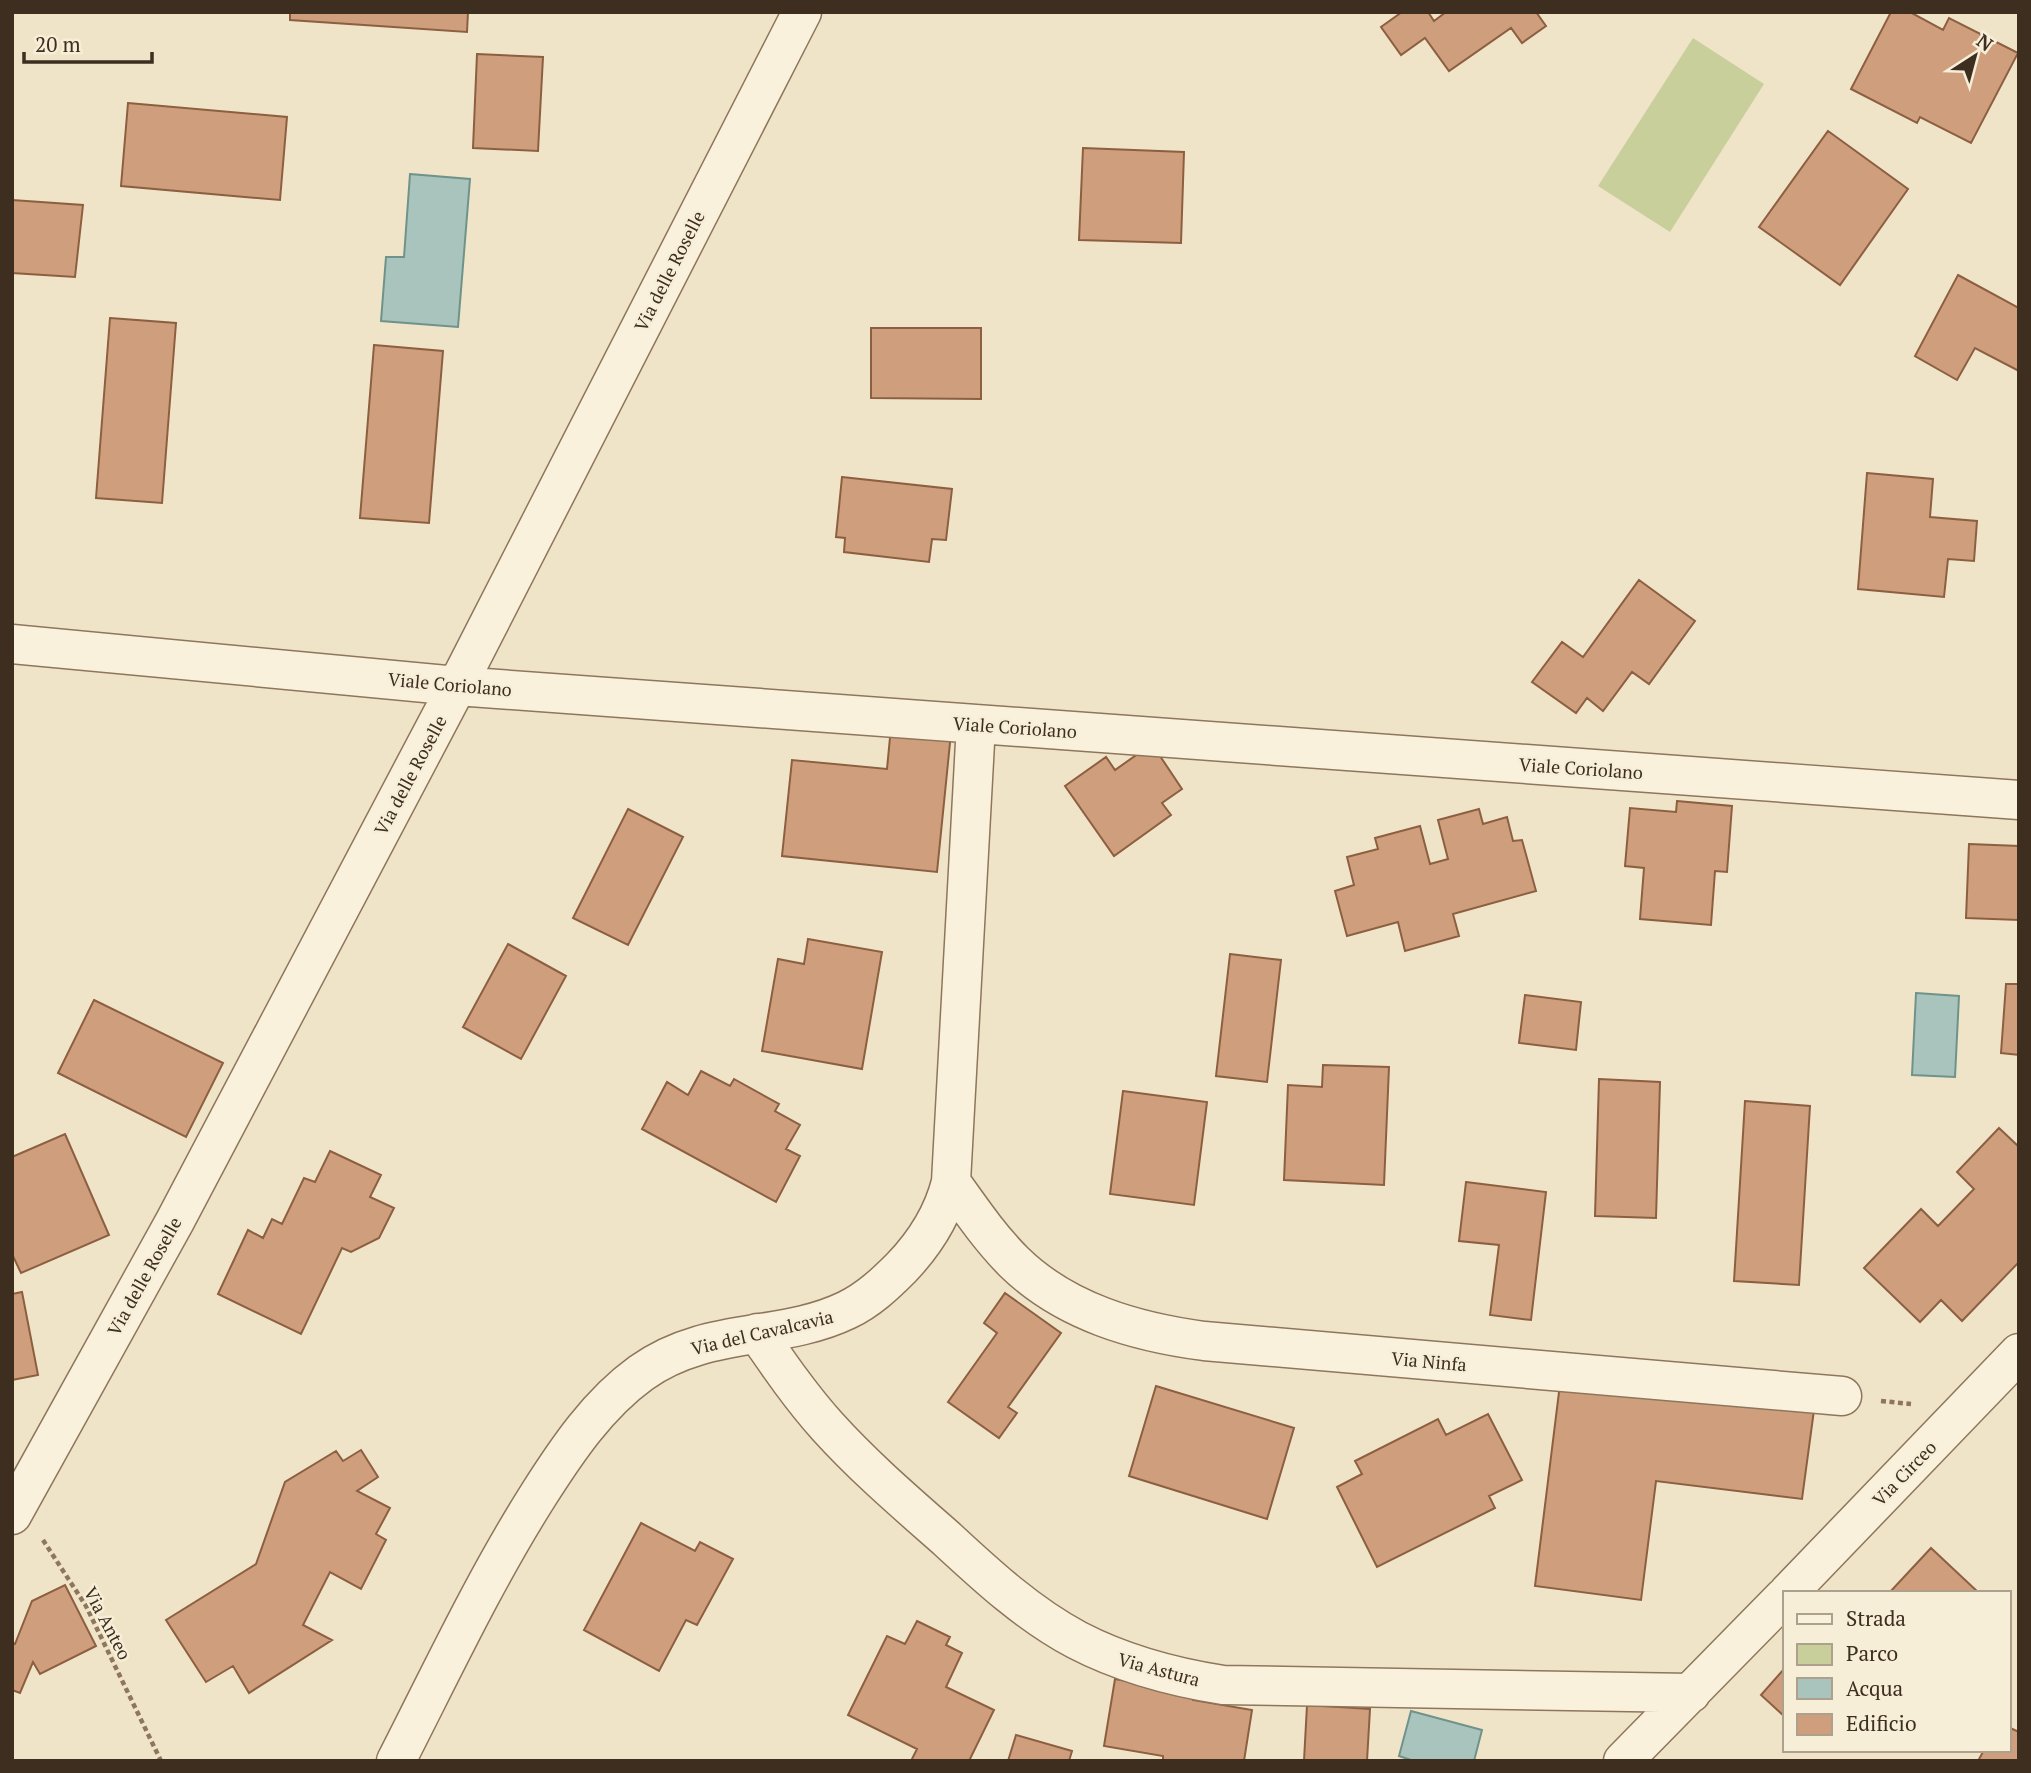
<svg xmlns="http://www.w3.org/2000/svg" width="2031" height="1773" viewBox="0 0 2031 1773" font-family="'PT Serif',serif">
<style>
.green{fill:#c9cf9b}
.water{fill:#a9c4bc;stroke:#6f938a;stroke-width:2}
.building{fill:#cf9f7d;stroke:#8d5f41;stroke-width:2}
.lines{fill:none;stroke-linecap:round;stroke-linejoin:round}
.minor-casing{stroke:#8d765c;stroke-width:41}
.path{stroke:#8d765c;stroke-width:4.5;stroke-dasharray:5 3.5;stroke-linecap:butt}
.minor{stroke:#faf1dc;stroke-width:38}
.labels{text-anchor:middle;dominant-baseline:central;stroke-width:5;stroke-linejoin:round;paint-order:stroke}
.street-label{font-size:18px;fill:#3d2e20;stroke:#f7eed8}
</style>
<rect width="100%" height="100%" fill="#f0e4c8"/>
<path class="green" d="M1693,38L1764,84L1670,232L1598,186Z"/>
<path class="water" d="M410,174L470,179L458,327L381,321L386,257H404Z
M1916,993L1959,996L1955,1077L1912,1075Z
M1411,1711L1482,1730L1474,1761H1414L1399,1756Z"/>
<path class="building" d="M290,12H468L467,32L290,20Z
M1402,12H1428L1434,21L1446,12H1536L1546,26L1522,43L1511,28L1449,71L1425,38L1401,55L1381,27Z
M1891,12H1910L1943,30L1949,18L2018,53L1971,143L1920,117L1917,123L1851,89Z
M477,54L543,57L538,151L473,148Z
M128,103L287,117L280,200L121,186Z
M1828,131L1908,189L1840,285L1759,227Z
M1083,148L1184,152L1181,243L1079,240Z
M12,200L83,205L75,277L12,273Z
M1958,275L2019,308V371L1975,348L1957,380L1915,356Z
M110,318L176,323L162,503L96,498Z
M871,328H981V399L871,398Z
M374,345L443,351L429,523L360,518Z
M1867,473L1933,479L1930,517L1977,521L1974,561L1948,559L1944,597L1858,589Z
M842,477L952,489L946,540L932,539L929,562L844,552L845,538L836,537Z
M1639,580L1695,621L1649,684L1632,672L1603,711L1587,698L1576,713L1532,682L1562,642L1583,657Z
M891,727L951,733L937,872L782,856L792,760L887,769Z
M1152,744L1182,789L1162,803L1171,815L1114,856L1065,786L1106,757L1115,770Z
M1677,801L1732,806L1727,872L1715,871L1711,925L1640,919L1644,868L1625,866L1630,808L1676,812Z
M628,809L683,837L628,945L573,918Z
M1479,809L1483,824L1507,817L1513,841L1522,840L1536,891L1453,914L1459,936L1405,951L1398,922L1347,936L1335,891L1354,885L1347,857L1378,849L1375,838L1420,826L1430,864L1448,859L1438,820Z
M1969,844L2019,846V920L1966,918Z
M808,939L882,952L862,1069L762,1051L778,959L804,964Z
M508,944L566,976L521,1059L463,1027Z
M1230,954L1281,960L1267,1082L1216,1076Z
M2006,984H2019V1055L2001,1053Z
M1525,995L1581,1002L1576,1050L1519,1043Z
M94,1000L223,1063L186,1137L58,1073Z
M1323,1065L1389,1067L1384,1185L1284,1180L1288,1085L1322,1087Z
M701,1071L730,1086L734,1079L779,1104L775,1111L800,1125L786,1149L800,1156L776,1202L642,1129L667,1082L688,1095Z
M1599,1079L1660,1082L1656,1218L1595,1216Z
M1123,1091L1207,1102L1194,1205L1110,1194Z
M1745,1101L1810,1106L1799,1285L1734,1281Z
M1999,1128L2017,1145L2019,1143V1262L1962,1321L1941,1300L1920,1322L1864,1268L1921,1209L1938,1226L1974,1189L1957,1172Z
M65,1134L109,1235L21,1273L12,1254V1157Z
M330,1151L381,1175L370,1197L394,1208L379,1238L351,1252L342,1248L301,1334L218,1294L248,1230L263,1238L272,1219L282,1224L304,1178L315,1182Z
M1466,1182L1546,1192L1531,1320L1490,1315L1499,1245L1459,1241Z
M22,1292L38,1375L12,1380V1294Z
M1005,1293L1061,1333L1008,1407L1017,1413L999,1438L948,1402L997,1333L984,1323Z
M1561,1376L1814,1410L1802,1499L1656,1481L1641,1600L1535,1586Z
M1156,1386L1294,1428L1267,1519L1129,1476Z
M1488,1414L1522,1480L1489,1496L1495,1508L1377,1567L1337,1487L1362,1474L1355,1461L1438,1419L1446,1435Z
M361,1450L378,1477L357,1491L390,1508L376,1534L386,1540L361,1589L330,1572L303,1625L332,1640L249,1693L233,1666L206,1682L166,1620L256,1564L285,1482L336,1451L343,1461Z
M641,1523L695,1551L700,1542L733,1559L697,1625L686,1620L659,1671L584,1630Z
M1931,1548L1979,1593H1889Z
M65,1585L96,1646L40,1674L33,1662L20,1693L12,1690V1643L15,1644L32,1601Z
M917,1621L950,1637L946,1645L962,1653L946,1687L994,1710L969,1761H911L917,1749L848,1715L887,1636L905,1644Z
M1784,1669V1716L1761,1695Z
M1115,1679L1194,1693L1193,1700L1252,1710L1244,1761H1163V1756L1104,1746Z
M1307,1705L1370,1709L1367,1761H1304Z
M2008,1727L2019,1732V1761H1978L1984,1750H2008Z
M1016,1735L1072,1751L1069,1761H1008Z"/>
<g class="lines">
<g class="minor-casing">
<path id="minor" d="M12,644L457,686L2019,800
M951,1182C971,1210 990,1238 1014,1262C1065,1312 1136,1332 1204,1341L1842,1396
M757,1333C779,1365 801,1397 827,1426C864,1467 906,1503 947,1539C987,1576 1028,1614 1077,1640C1123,1664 1172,1677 1223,1685L1691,1693
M12,1515L175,1221L457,686L802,12
M1788,1593L2019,1353
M396,1761C442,1671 485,1579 539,1494C567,1450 598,1404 641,1373C706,1326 781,1342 847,1310C868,1300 885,1284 901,1268C924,1244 943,1214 951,1182L976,724
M1623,1761L1784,1597"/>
</g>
<path class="path" d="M1881,1401L1911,1404
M43,1540L86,1606L161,1761"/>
<use href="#minor" class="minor"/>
</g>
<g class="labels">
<g class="street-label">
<text transform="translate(669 271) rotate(-63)">Via delle Roselle</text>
<text transform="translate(450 684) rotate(5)">Viale Coriolano</text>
<text transform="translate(1015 727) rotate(4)">Viale Coriolano</text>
<text transform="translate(1581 768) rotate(4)">Viale Coriolano</text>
<text transform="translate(410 775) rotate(-62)">Via delle Roselle</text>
<text transform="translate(144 1276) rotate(-61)">Via delle Roselle</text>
<text transform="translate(762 1332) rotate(-13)">Via del Cavalcavia</text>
<text transform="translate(1429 1361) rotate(5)">Via Ninfa</text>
<text transform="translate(1904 1473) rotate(-46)">Via Circeo</text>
<text transform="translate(108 1623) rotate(62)">Via Anteo</text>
<text transform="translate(1159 1669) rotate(15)">Via Astura</text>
</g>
</g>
<rect width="2031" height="1773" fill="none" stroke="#3d2e20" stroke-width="28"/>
<rect x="1783" y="1591" width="228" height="161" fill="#f7eed8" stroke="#ada18e" stroke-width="2"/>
<rect x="1797" y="1614" width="35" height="10" fill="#faf1dc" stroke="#ada18e" stroke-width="2"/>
<text x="1846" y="1626" font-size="21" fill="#3d2e20">Strada</text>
<rect x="1797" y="1644" width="35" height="21" fill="#c9cf9b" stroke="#ada18e" stroke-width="2"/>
<text x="1846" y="1661" font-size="21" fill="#3d2e20">Parco</text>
<rect x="1797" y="1678" width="35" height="21" fill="#a9c4bc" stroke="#ada18e" stroke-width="2"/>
<text x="1846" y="1696" font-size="21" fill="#3d2e20">Acqua</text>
<rect x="1797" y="1714" width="35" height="21" fill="#cf9f7d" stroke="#ada18e" stroke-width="2"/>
<text x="1846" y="1731" font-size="21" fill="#3d2e20">Edificio</text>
<g transform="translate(1975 56) rotate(36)" stroke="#f7eed8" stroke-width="5" paint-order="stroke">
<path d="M0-5L12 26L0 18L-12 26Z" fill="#3d2e20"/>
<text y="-10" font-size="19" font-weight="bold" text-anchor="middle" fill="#3d2e20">N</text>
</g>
<path d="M24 52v10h128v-10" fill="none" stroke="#3d2e20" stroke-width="3.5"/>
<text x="35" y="52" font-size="21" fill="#3d2e20" stroke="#f7eed8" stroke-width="5" paint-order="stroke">20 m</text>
</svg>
